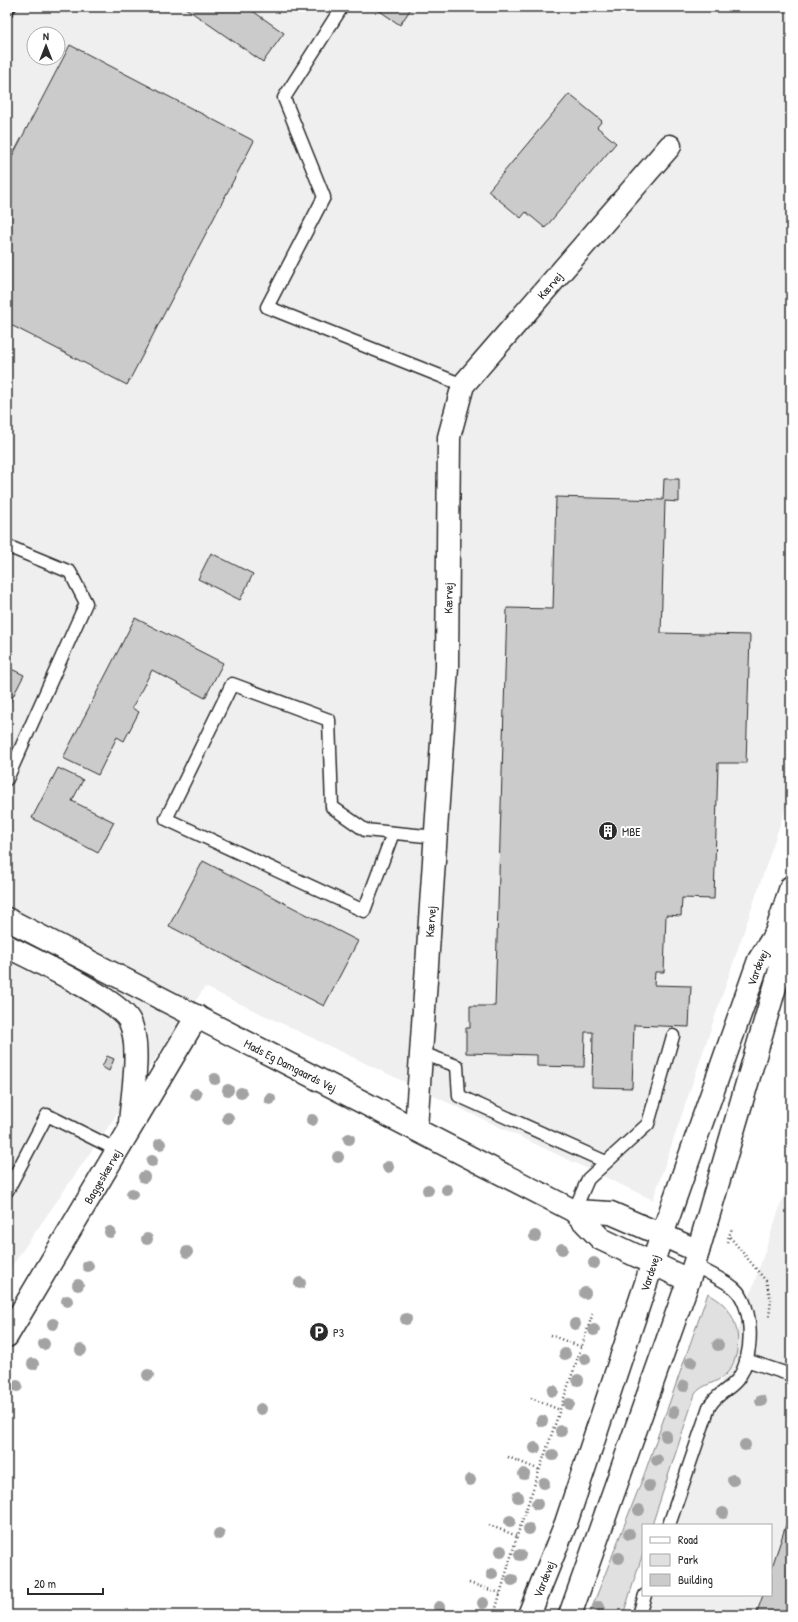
<svg xmlns="http://www.w3.org/2000/svg" width="798" height="1622" viewBox="0 0 798 1622" font-family="'Patrick Hand',sans-serif">
<style>
.built{fill:#efefef;fill-rule:evenodd}
.green{fill:#e0e0e0;stroke:#868686}
.building{fill:#cbcbcb;stroke:#2b2b2b}
.lines{fill:none;stroke-linecap:round;stroke-linejoin:round}
.service-casing{stroke:#2b2b2b;stroke-width:15}
.minor-casing{stroke:#2b2b2b;stroke-width:25}
.tertiary-casing{stroke:#2b2b2b;stroke-width:25}
.path{stroke:#2b2b2b;stroke-width:2.5;stroke-dasharray:1 3;stroke-linecap:butt}
.service{stroke:#fff;stroke-width:12}
.minor{stroke:#fff;stroke-width:22}
.tertiary{stroke:#fff;stroke-width:22}
.rail{stroke:#2b2b2b;stroke-width:3}
.tree{fill:#a3a3a3}
.labels{text-anchor:middle;dominant-baseline:central;stroke-width:4;stroke-linejoin:round;paint-order:stroke}
.street-label{font-size:12px;fill:#2b2b2b;stroke:#fff}
.poi-label{font-size:12px;fill:#2b2b2b;stroke:#fff;text-anchor:start}
</style>
<rect width="100%" height="100%" fill="#fff"/>
<filter id="ink" filterUnits="userSpaceOnUse"><feTurbulence type="fractalNoise" baseFrequency=".025" numOctaves="2"/><feDisplacementMap in="SourceGraphic" scale="8" xChannelSelector="R" yChannelSelector="G"/><feConvolveMatrix kernelMatrix="1 2 1 2 8 2 1 2 1" color-interpolation-filters="sRGB"/></filter>
<g filter="url(#ink)">
<path class="built" d="M7,7H791V792L653,1200L205,987L7,1273ZM34,34H58V58H34Z
M791,1174V1615H641L648,1595H771V1525H672Z"/>
<path class="green" d="M708,1293C713,1297 719,1300 723,1304C741,1321 743,1356 726,1374C717,1384 703,1383 695,1394L652,1525H643V1553L623,1615H589L644,1475Z"/>
<path class="building" d="M184,7H247L284,33L263,62Z
M374,7H412L400,25Z
M70,45L254,141L127,385L7,323V166Z
M569,94L602,121L597,127L616,143L545,228L526,212L521,218L488,191Z
M664,479H679V502L665,501L661,633L750,635L746,763H718L714,899L682,898L681,916L666,915L664,972H655L654,985L691,986L689,1027L634,1025L632,1088L592,1087L593,1032H585L584,1067L537,1066V1055L466,1053V1028H470V1006H495L507,608L553,609L556,497L663,500Z
M211,553L253,574L240,600L198,579Z
M135,618L223,663L205,698L152,670L132,708L139,712L124,741L117,737L98,775L63,758Z
M7,667L24,675L7,708Z
M58,768L83,780L72,801L114,822L98,853L32,818Z
M203,861L358,941L324,1006L169,926Z
M107,1056L114,1059L109,1071L102,1067Z
M791,1510V1615H756L763,1595H771V1570Z"/>
<g class="lines">
<g class="service-casing">
<path id="service" d="M340,10L284,98L324,197L267,307L463,385
M7,546L70,572L86,603L7,779
M393,833L364,911L166,819L232,684L329,720L332,807L365,830L436,837
M422,1053L457,1066L459,1096L606,1162
M7,1191L47,1115L117,1150
M574,1211L588,1179L648,1124L673,1036
M746,1360L791,1375
M669,1525L709,1407C716,1394 729,1390 737,1380C754,1359 755,1306 734,1288C722,1279 706,1272 694,1265
M639,1615L645,1595"/>
</g>
<g class="minor-casing">
<g id="minor">
<path id="s1" d="M7,919L574,1211L601,1239L688,1280"/>
<path d="M7,946C33,960 116,998 129,1020C142,1044 132,1096 130,1123"/>
<path id="s2" d="M416,1129L447,667L449,437L463,385L670,146"/>
<path d="M574,1211L611,1213L662,1235"/>
<path id="s3" d="M7,1336L197,1016"/>
</g>
</g>
<g class="tertiary-casing">
<g id="tertiary">
<path d="M662,1235L698,1251"/>
<path id="s4" d="M529,1615L566,1523L662,1235L759,960L776,933L791,887"/>
<path d="M570,1615L694,1265L780,970L776,933"/>
</g>
</g>
<path class="path" d="M730,1237L766,1281L771,1300L769,1317
M727,1242L732,1228
M550,1335L582,1347
M531,1398L560,1410
M508,1457L540,1470
M489,1525L517,1536
M469,1583L500,1593
M494,1615L517,1536L593,1313"/>
<use href="#service" class="service"/>
<use href="#minor" class="minor"/>
<use href="#tertiary" class="tertiary"/>
<path class="rail" d="M7,20L17,7"/>
</g>
<g class="tree">
<circle cx="215" cy="1079" r="6"/>
<circle cx="228" cy="1090" r="6"/>
<circle cx="241" cy="1093" r="6"/>
<circle cx="196" cy="1094" r="6"/>
<circle cx="270" cy="1099" r="6"/>
<circle cx="228" cy="1118" r="6"/>
<circle cx="312" cy="1120" r="6"/>
<circle cx="349" cy="1139" r="6"/>
<circle cx="160" cy="1144" r="6"/>
<circle cx="338" cy="1157" r="6"/>
<circle cx="152" cy="1161" r="6"/>
<circle cx="388" cy="1167" r="6"/>
<circle cx="144" cy="1177" r="6"/>
<circle cx="428" cy="1190" r="6"/>
<circle cx="447" cy="1190" r="6"/>
<circle cx="132" cy="1194" r="6"/>
<circle cx="110" cy="1232" r="6"/>
<circle cx="535" cy="1236" r="6"/>
<circle cx="147" cy="1239" r="6"/>
<circle cx="562" cy="1249" r="6"/>
<circle cx="187" cy="1252" r="6"/>
<circle cx="594" cy="1263" r="6"/>
<circle cx="88" cy="1266" r="6"/>
<circle cx="300" cy="1283" r="6"/>
<circle cx="78" cy="1285" r="6"/>
<circle cx="585" cy="1293" r="6"/>
<circle cx="67" cy="1301" r="6"/>
<circle cx="406" cy="1319" r="6"/>
<circle cx="53" cy="1324" r="6"/>
<circle cx="575" cy="1324" r="6"/>
<circle cx="594" cy="1330" r="6"/>
<circle cx="44" cy="1344" r="6"/>
<circle cx="718" cy="1345" r="6"/>
<circle cx="81" cy="1350" r="6"/>
<circle cx="565" cy="1354" r="6"/>
<circle cx="585" cy="1359" r="6"/>
<circle cx="691" cy="1362" r="6"/>
<circle cx="33" cy="1364" r="6"/>
<circle cx="148" cy="1375" r="6"/>
<circle cx="578" cy="1380" r="6"/>
<circle cx="17" cy="1386" r="6"/>
<circle cx="684" cy="1386" r="6"/>
<circle cx="553" cy="1391" r="6"/>
<circle cx="761" cy="1401" r="6"/>
<circle cx="569" cy="1404" r="6"/>
<circle cx="261" cy="1409" r="6"/>
<circle cx="674" cy="1412" r="6"/>
<circle cx="542" cy="1421" r="6"/>
<circle cx="561" cy="1431" r="6"/>
<circle cx="666" cy="1436" r="6"/>
<circle cx="745" cy="1445" r="6"/>
<circle cx="535" cy="1448" r="6"/>
<circle cx="553" cy="1455" r="6"/>
<circle cx="657" cy="1460" r="6"/>
<circle cx="524" cy="1474" r="6"/>
<circle cx="470" cy="1480" r="6"/>
<circle cx="733" cy="1480" r="6"/>
<circle cx="544" cy="1483" r="6"/>
<circle cx="649" cy="1486" r="6"/>
<circle cx="518" cy="1497" r="6"/>
<circle cx="537" cy="1504" r="6"/>
<circle cx="639" cy="1510" r="6"/>
<circle cx="723" cy="1513" r="6"/>
<circle cx="510" cy="1521" r="6"/>
<circle cx="529" cy="1529" r="6"/>
<circle cx="219" cy="1534" r="6"/>
<circle cx="629" cy="1534" r="6"/>
<circle cx="501" cy="1551" r="6"/>
<circle cx="520" cy="1555" r="6"/>
<circle cx="619" cy="1558" r="6"/>
<circle cx="492" cy="1574" r="6"/>
<circle cx="512" cy="1580" r="6"/>
<circle cx="483" cy="1603" r="6"/>
<circle cx="439" cy="1607" r="6"/>
<circle cx="599" cy="1607" r="6"/>
</g>
</g>
<defs>
<g id="building-disc" transform="scale(1)"><circle r="9.5" fill="#2b2b2b" stroke="#fff"/><path d="M-4-6H4V6H1V3H-1V6H-4ZM-2.5-4.3h1.7v1.8h-1.7ZM.8-4.3h1.7v1.8H.8ZM-2.5-1h1.7V.8h-1.7ZM.8-1h1.7V.8H.8Z" fill="#fff"/></g>
<g id="parking-disc" transform="scale(1)"><circle r="9.5" fill="#2b2b2b" stroke="#fff"/><path d="M-3.5-5.5H1a3.5 3.5 0 0 1 0 7H-1V5.5H-3.5ZM-1-3.4V-.6H.8a1.4 1.4 0 0 0 0-2.8Z" fill="#fff"/></g>
</defs>
<g fill-rule="evenodd">
<use href="#building-disc" x="608" y="831"/>
<use href="#parking-disc" x="319" y="1332"/>
</g>
<g class="labels">
<g class="street-label">
<text stroke="none"><textPath href="#s2" startOffset="879">Kærvej</textPath></text>
<text stroke="none"><textPath href="#s2" startOffset="532">Kærvej</textPath></text>
<text stroke="none"><textPath href="#s2" startOffset="208">Kærvej</textPath></text>
<text stroke="none"><textPath href="#s4" startOffset="687">Vardevej</textPath></text>
<text stroke="none"><textPath href="#s1" startOffset="319">Mads Eg Damgaards Vej</textPath></text>
<text stroke="none"><textPath href="#s3" startOffset="186">Baggeskærvej</textPath></text>
<text stroke="none"><textPath href="#s4" startOffset="363">Vardevej</textPath></text>
<text stroke="none"><textPath href="#s4" startOffset="39">Vardevej</textPath></text>
</g>
<g class="poi-label">
<text x="622" y="831">MBE</text>
<text x="333" y="1332">P3</text>
</g>
</g>
<rect width="798" height="1622" fill="none" stroke="#fff" stroke-width="24"/>
<rect x="12" y="12" width="774" height="1598" fill="none" stroke="#2b2b2b" stroke-width="1.5" filter="url(#ink)"/>
<rect x="642" y="1524" width="130" height="72" fill="#ffffff" stroke="#aaaaaa"/>
<rect x="650" y="1537" width="20" height="6" fill="#ffffff" stroke="#aaaaaa"/>
<text x="678" y="1544" font-size="12" fill="#2b2b2b">Road</text>
<rect x="650" y="1554" width="20" height="12" fill="#e0e0e0" stroke="#aaaaaa"/>
<text x="678" y="1564" font-size="12" fill="#2b2b2b">Park</text>
<rect x="650" y="1574" width="20" height="12" fill="#cbcbcb" stroke="#aaaaaa"/>
<text x="678" y="1584" font-size="12" fill="#2b2b2b">Building</text>
<g transform="translate(46 46)"><circle r="19" fill="#ffffff" stroke="#aaaaaa"/>
<path d="M0-3L7 15L0 10L-7 15Z" fill="#2b2b2b"/>
<text y="-6" font-size="11" font-weight="bold" text-anchor="middle" fill="#2b2b2b">N</text>
</g>
<path d="M28 1588v6h75v-6" fill="none" stroke="#2b2b2b" stroke-width="2"/>
<text x="34" y="1588" font-size="12" fill="#2b2b2b" stroke="#ffffff" stroke-width="3" paint-order="stroke">20 m</text>
</svg>
